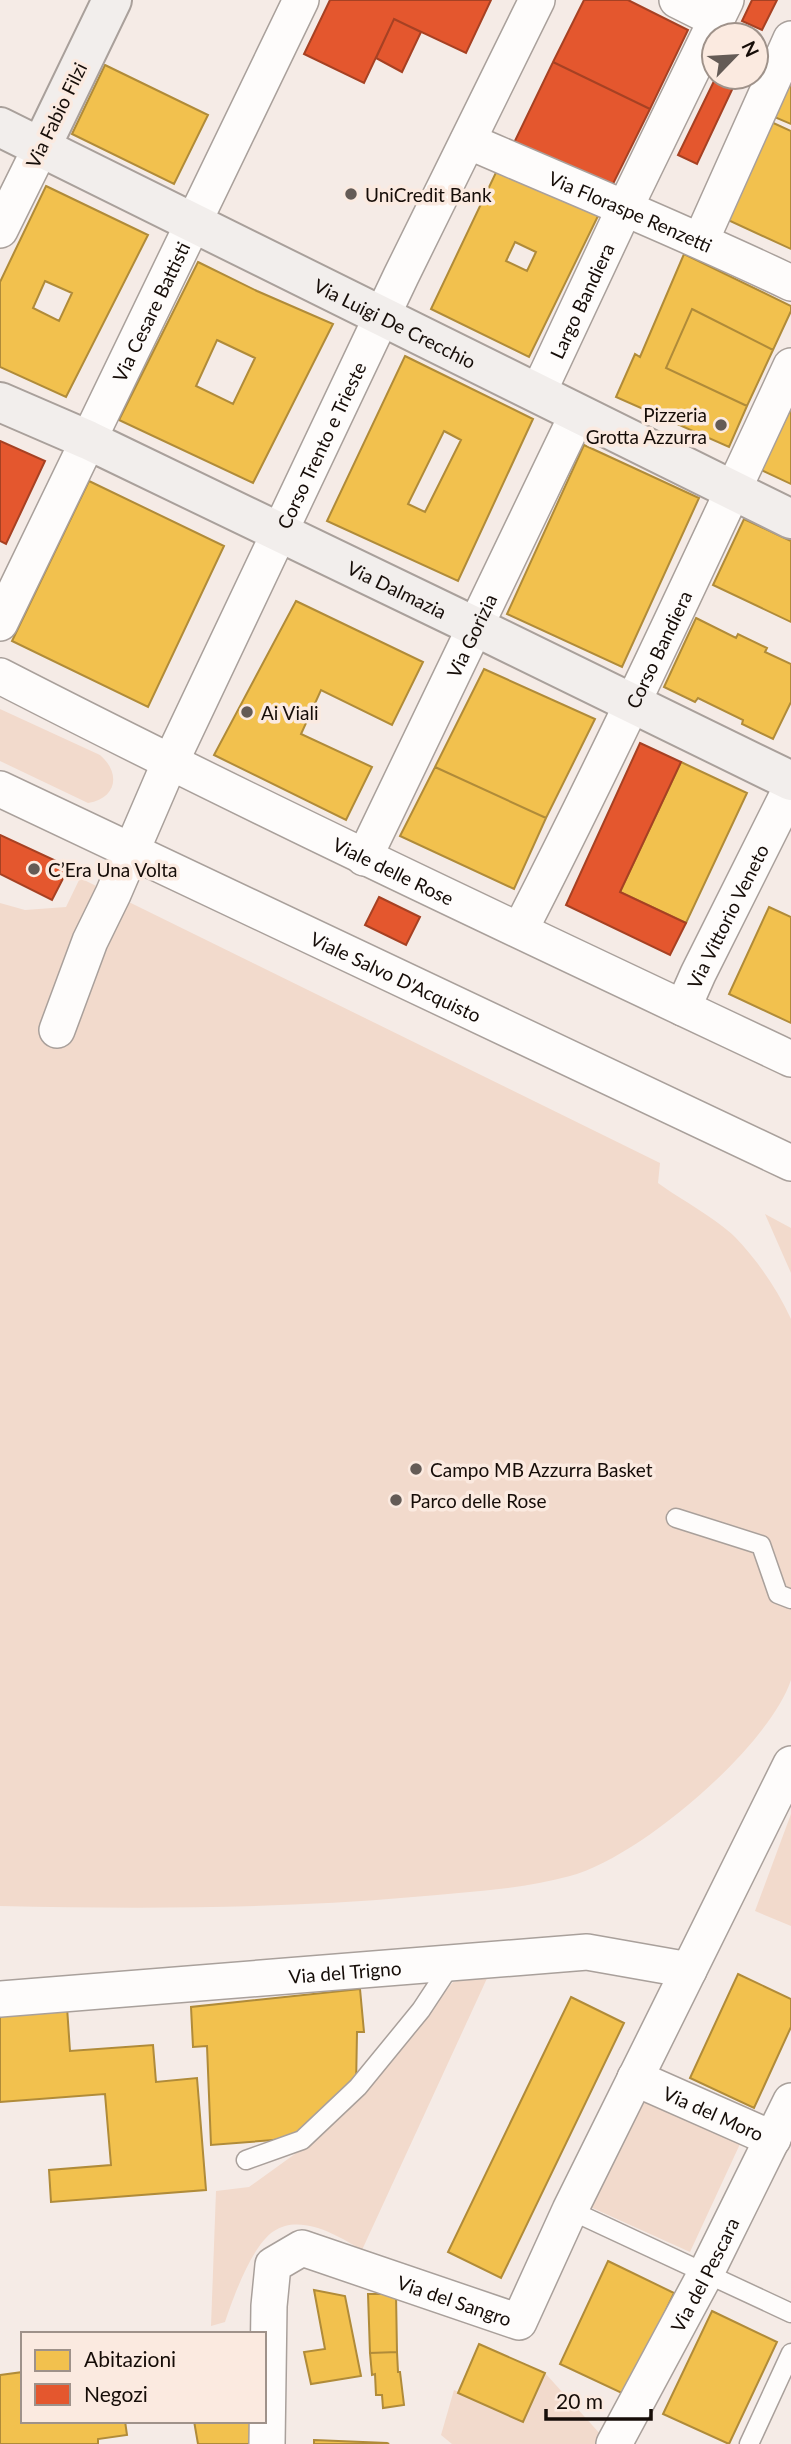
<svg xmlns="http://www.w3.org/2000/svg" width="791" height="2444" viewBox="0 0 791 2444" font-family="Lato,sans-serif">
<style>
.green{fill:#f2dacc}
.homes{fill:#f2c14e;stroke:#b08b39;stroke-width:2;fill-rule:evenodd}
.shops{fill:#e4572e;stroke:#a64123;stroke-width:2}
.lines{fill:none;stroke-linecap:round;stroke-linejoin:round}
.lane-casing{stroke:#a9a09b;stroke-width:21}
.street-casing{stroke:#a9a09b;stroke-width:38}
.secondary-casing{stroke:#a9a09b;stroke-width:42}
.lane{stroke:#fefcfb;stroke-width:18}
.street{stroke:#fefcfb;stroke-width:35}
.secondary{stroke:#f2eeec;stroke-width:38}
.poi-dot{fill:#645b56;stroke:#fbeae0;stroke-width:2.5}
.labels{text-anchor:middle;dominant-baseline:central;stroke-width:7;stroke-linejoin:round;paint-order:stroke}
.street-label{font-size:19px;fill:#160d08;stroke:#fbeae0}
.poi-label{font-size:19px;fill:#160d08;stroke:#fbeae0;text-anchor:start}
</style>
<rect width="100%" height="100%" fill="#f5ebe6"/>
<path class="green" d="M0,709L100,755C121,773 117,798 88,803L0,761Z
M80,878L660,1163L658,1183C680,1199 717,1219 735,1237C758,1261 777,1289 791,1319V1680C768,1748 639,1858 570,1876C519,1890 465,1892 413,1897C275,1909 138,1909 0,1906V903L25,910L66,907Z
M765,1214L791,1228V1273Z
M791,1814V1926L755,1911Z
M489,1974L362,2250C339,2236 301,2213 274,2231C252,2245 233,2298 225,2322L211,2326L216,2191L249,2187L317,2138L386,2066L453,1982Z
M637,2094L740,2144L690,2252L586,2205Z
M545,2373L602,2436L598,2444H452L441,2435L454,2390L523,2421Z"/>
<path class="homes" d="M105,65L208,115L174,184L72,134Z
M791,69V124L772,116Z
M769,121L791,131V249L728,220Z
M500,164L599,214L529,357L431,309ZM515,242L536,252L527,271L506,261Z
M46,186L148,235L66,397L0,367V282ZM45,281L72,293L59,321L33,308Z
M684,254L791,306V311L773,350L692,309L666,368L747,406L729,447L616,397L635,354L640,357Z
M198,262L257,291L333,324L253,483L119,420ZM217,340L255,358L233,404L196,386Z
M692,309L773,350L747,406L666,368Z
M405,356L533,419L458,581L327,521ZM444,431L461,440L425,512L408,504Z
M791,408V484L761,470Z
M584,445L699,498L622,667L507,614Z
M89,481L224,546L148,707L12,641Z
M744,519L791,541V622L713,585Z
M296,601L423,662L392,725L321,690L301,734L372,767L346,820L214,755Z
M696,618L736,638L738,634L767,648L765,652L791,664V702L773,739L742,724L743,720L698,698L695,702L664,687Z
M484,669L595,719L546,818L435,767Z
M681,762L747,793L686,923L620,892Z
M435,767L546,818L514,889L400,836Z
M769,907L791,917V1023L729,994Z
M738,1974L791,1999V2027L754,2108L690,2078Z
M360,1989L364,2032H357L356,2088L298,2138L211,2145L207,2046L193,2047L191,2007Z
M571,1997L624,2023L501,2278L448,2252Z
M67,2007L70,2051L153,2045L156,2082L197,2078L206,2190L51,2202L49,2170L111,2165L105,2094L0,2102V2012Z
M608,2261L674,2293L626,2395L560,2364Z
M314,2290L345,2296L361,2376L311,2384L304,2352L325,2349Z
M368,2294H396L397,2352L370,2353Z
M712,2311L777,2342L729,2444L663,2414Z
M479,2344L545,2373L523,2422L458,2393Z
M397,2352L398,2372H400L404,2405L383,2408L382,2395H376L375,2374L372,2375L370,2353Z
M23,2372V2421H125L127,2435L98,2439V2444H0V2375Z
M194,2421H252L256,2444H198Z
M314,2440L387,2443L389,2444H314Z"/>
<path class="shops" d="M330,0H491L466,53L394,19L364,83L304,54Z
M584,0H628L688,30L650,109L553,62Z
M752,0H777L762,30L742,21Z
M394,19L421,32L402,72L376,58Z
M553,62L650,109L608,194L512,147Z
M716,77H738L697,164L678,155Z
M0,441L45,461L6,544L0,541Z
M640,743L681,762L620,892L686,923L670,955L566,905Z
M0,835L69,867L52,900L0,874Z
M379,897L420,917L406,945L365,925Z"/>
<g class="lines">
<g class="lane-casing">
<path id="lane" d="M676,1518L761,1545L778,1594L791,1599
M246,2160L302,2140L358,2087L421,2010L452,1963
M570,2210L791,2313
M749,2444L791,2353"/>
</g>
<g class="street-casing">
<g id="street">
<path d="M677,0L717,20"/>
<path id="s1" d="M468,141C576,188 685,232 791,283"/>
<path d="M0,230L41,147"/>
<path d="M701,240L791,39"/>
<path id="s2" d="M538,393L620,218L726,0"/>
<path id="s3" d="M0,623L301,0"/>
<path id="s4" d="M0,676C261,810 526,934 791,1059"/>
<path id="s5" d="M0,789L791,1163"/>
<path id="s6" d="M364,858L578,413"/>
<path id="s7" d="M520,930C615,745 703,555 791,366"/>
<path id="s8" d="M683,1008L698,974L791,788"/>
<path id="s9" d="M57,1030L90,941L113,894L163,778L401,276L537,0"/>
<path id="s10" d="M0,1999L587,1952L689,1970"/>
<path id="s11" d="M635,2078L773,2139"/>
<path id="s12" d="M267,2444L269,2306L273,2265L302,2248L519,2322L570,2210L791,1764"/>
<path id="s13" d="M614,2444L706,2273L791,2101"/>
</g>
</g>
<g class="secondary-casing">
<g id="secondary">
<path id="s14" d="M0,127L791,519"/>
<path d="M41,147L112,0"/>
<path id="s15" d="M0,402L88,440L476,627L791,781"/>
</g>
</g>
<use href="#lane" class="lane"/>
<use href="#street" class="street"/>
<use href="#secondary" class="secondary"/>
</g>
<g class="poi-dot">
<circle cx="351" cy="194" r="7"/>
<circle cx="721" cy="425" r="7"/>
<circle cx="247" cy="712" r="7"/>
<circle cx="34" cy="869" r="7"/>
<circle cx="416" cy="1469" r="7"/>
<circle cx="396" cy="1500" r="7"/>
</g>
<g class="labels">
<g class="street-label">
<text transform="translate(56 115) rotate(-64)">Via Fabio Filzi</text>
<text stroke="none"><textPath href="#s1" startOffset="177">Via Floraspe Renzetti</textPath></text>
<text stroke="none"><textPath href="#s2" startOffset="102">Largo Bandiera</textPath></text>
<text stroke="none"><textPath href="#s3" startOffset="346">Via Cesare Battisti</textPath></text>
<text stroke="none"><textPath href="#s14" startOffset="441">Via Luigi De Crecchio</textPath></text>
<text stroke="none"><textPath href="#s9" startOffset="642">Corso Trento e Trieste</textPath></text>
<text stroke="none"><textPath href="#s15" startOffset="439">Via Dalmazia</textPath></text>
<text stroke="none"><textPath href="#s6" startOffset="247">Via Gorizia</textPath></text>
<text stroke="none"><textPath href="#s7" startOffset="313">Corso Bandiera</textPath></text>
<text stroke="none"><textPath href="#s4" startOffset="439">Viale delle Rose</textPath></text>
<text stroke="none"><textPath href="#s8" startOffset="102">Via Vittorio Veneto</textPath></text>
<text stroke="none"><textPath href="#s5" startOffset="438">Viale Salvo D'Acquisto</textPath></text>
<text stroke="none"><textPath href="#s10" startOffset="346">Via del Trigno</textPath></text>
<text stroke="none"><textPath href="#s11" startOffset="86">Via del Moro</textPath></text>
<text stroke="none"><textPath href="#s13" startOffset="192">Via del Pescara</textPath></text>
<text stroke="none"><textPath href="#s12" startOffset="374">Via del Sangro</textPath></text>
</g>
<g class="poi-label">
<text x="365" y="194">UniCredit Bank</text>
<text x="707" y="414" text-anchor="end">Pizzeria<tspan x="707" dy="22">Grotta Azzurra</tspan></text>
<text x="261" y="712">Ai Viali</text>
<text x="48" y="869">C’Era Una Volta</text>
<text x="430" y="1469">Campo MB Azzurra Basket</text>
<text x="410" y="1500">Parco delle Rose</text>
</g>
</g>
<rect x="21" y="2332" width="245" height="91" fill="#fbeae0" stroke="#9f928a" stroke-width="2"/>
<rect x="35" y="2350" width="35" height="21" fill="#f2c14e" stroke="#9f928a" stroke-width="2"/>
<text x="84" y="2367" font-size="21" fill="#160d08">Abitazioni</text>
<rect x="35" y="2384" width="35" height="21" fill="#e4572e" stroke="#9f928a" stroke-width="2"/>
<text x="84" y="2402" font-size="21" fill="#160d08">Negozi</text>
<g transform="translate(735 56) rotate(65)"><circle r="33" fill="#fbeae0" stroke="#9f928a" stroke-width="2"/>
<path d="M0-5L12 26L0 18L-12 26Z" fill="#645b56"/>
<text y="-10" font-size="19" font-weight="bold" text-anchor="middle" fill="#160d08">N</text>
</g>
<path d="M546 2409v10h105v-10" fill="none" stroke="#160d08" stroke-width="3.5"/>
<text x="556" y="2409" font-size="21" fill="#160d08" stroke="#fbeae0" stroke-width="5" paint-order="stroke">20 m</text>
</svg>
